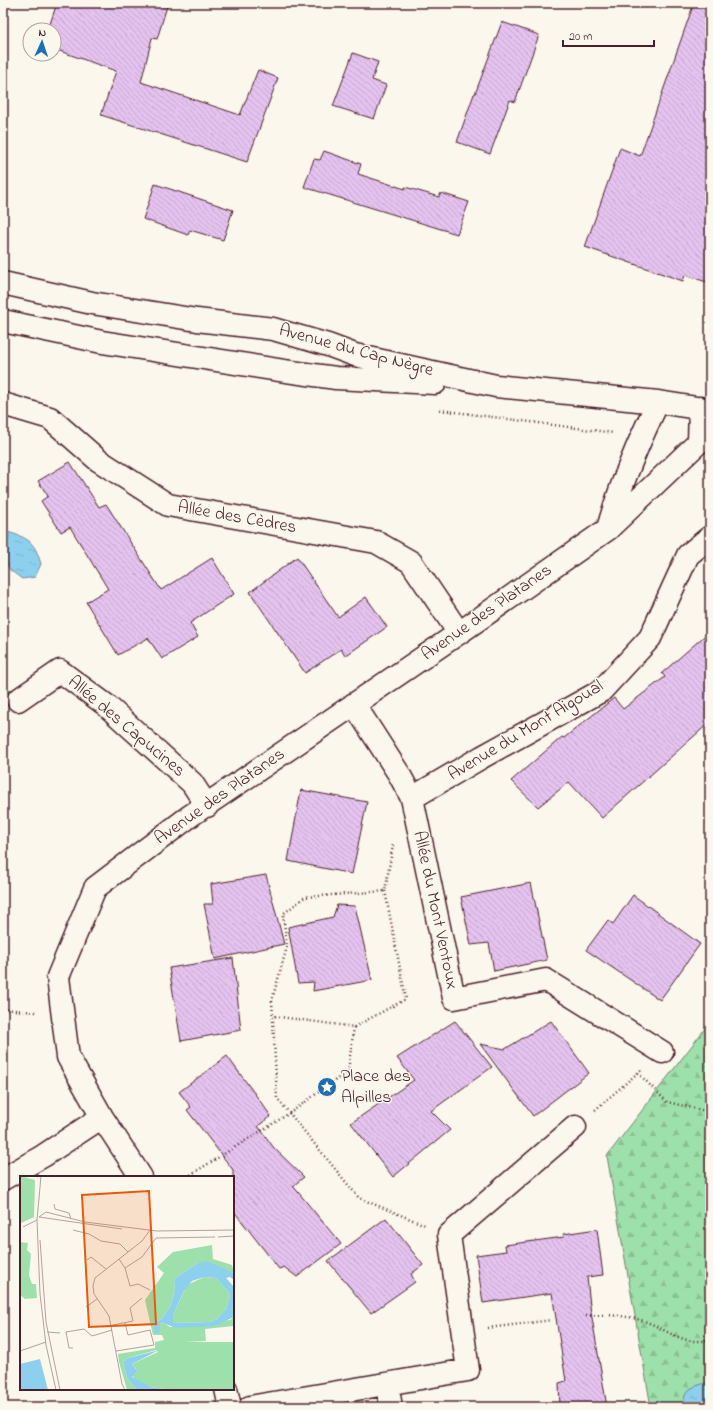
<svg xmlns="http://www.w3.org/2000/svg" width="713" height="1410" viewBox="0 0 713 1410" font-family="'Indie Flower',sans-serif">
<style>
.forest{fill:url(#forest-firs);stroke:#74806b}
.water{fill:url(#water-ripples);stroke:#72899f}
.building{fill:url(#building-back-hatch);stroke:#4a1f2b}
.lines{fill:none;stroke-linecap:round;stroke-linejoin:round}
.minor-casing{stroke:#4a1f2b;stroke-width:25}
.path{stroke:#4a1f2b;stroke-width:2.5;stroke-dasharray:1 3;stroke-linecap:butt}
.minor{stroke:#fbf7ec;stroke-width:22}
.labels{text-anchor:middle;dominant-baseline:central;stroke-width:3;stroke-linejoin:round;paint-order:stroke}
.street-label{font-size:18px;fill:#4a1f2b;stroke:#fbf7ec}
.poi-label{font-size:18px;fill:#4a1f2b;stroke:#fbf7ec;text-anchor:start}
.inset-road{fill:none;stroke:#b4a19f;stroke-width:1}
.view{fill:#e8590c;fill-opacity:0.15;stroke:#e8590c;stroke-width:2}
.inset-edge{fill:none;stroke:#4a1f2b;stroke-width:2}
</style>
<defs>
<pattern id="forest-firs" width="22" height="20" patternUnits="userSpaceOnUse"><rect width="22" height="20" fill="#9ee0ab"/><path d="M5 1l3.5 6h-7zM16 11l3.5 6h-7z" fill="#8ac093"/></pattern>
<pattern id="water-ripples" width="26" height="14" patternUnits="userSpaceOnUse"><rect width="26" height="14" fill="#8cd0ed"/><path d="M2 4q2-2 4 0t4 0M15 11q2-2 4 0t4 0" fill="none" stroke="#7ab2cb"/></pattern>
<pattern id="building-back-hatch" width="6" height="6" patternUnits="userSpaceOnUse"><rect width="6" height="6" fill="#e4c3ef"/><path d="M-1 5l2 2M0 0l6 6M5-1l2 2" fill="none" stroke="#c5a7cd"/></pattern>
</defs>
<rect width="100%" height="100%" fill="#fbf7ec"/>
<filter id="ink" filterUnits="userSpaceOnUse"><feTurbulence type="fractalNoise" baseFrequency=".025" numOctaves="2"/><feDisplacementMap in="SourceGraphic" scale="8" xChannelSelector="R" yChannelSelector="G"/><feConvolveMatrix kernelMatrix="1 2 1 2 8 2 1 2 1" color-interpolation-filters="sRGB"/></filter>
<g filter="url(#ink)">
<path class="forest" d="M710,1022V1382C695,1386 682,1388 684,1407H651L607,1156Z"/>
<path class="water" d="M3,531C26,537 34,539 41,564L35,577L22,579L10,570L5,560H3Z
M710,1382V1407H684C682,1388 695,1386 710,1382Z"/>
<path class="building" d="M57,3H168L157,39L152,38L141,82L240,115L258,70L278,78L247,162L101,115L116,71L54,49V30H48Z
M694,3H710V283L685,275L683,281L585,247L620,148L640,156Z
M502,22L539,35L515,102L510,100L490,154L457,142L474,94H475Z
M353,53L378,62L372,80L386,85L374,119L333,106Z
M324,151L361,164L358,174L405,189V187L439,197L441,193L469,202L457,234L304,187L314,159L320,160Z
M155,184L233,210L223,240L190,230L188,235L143,219Z
M70,462L99,507L106,504L161,590L212,558L234,594L190,623L198,637L162,659L148,638L118,655L86,602L108,589L70,527L61,532L41,501L48,496L38,481Z
M297,557L338,617L366,597L387,627L345,656L341,649L305,673L250,592Z
M710,631V722L602,818L569,782L538,807L511,781L562,737L564,738L614,698L623,709L665,677L662,673Z
M301,790L367,802L352,874L288,861Z
M266,875L284,944L215,959L204,904H213L211,884Z
M531,883L547,960L494,971L489,943L471,945L461,897Z
M633,895L700,944L660,1000L586,950L608,920L613,924Z
M337,905L355,906L372,980L313,991L314,982L298,983L288,927L333,917Z
M233,958L241,1030L181,1041L169,968Z
M455,1021L492,1067L431,1111L450,1130L393,1177L351,1123L414,1080L397,1058Z
M551,1021L589,1073L533,1116L480,1044L505,1049Z
M227,1056L271,1116L258,1126L274,1148L304,1177L293,1186L341,1244L297,1277L284,1267L279,1269L233,1210V1170L187,1110L191,1107L179,1092Z
M386,1218L423,1265L411,1274L415,1282L371,1313L328,1261Z
M597,1229L603,1275L587,1277L590,1306L607,1407H560L559,1383L566,1381L552,1293L483,1303L476,1255L506,1251L505,1245L564,1237L563,1234Z"/>
<g class="lines">
<g class="minor-casing">
<path id="minor" d="M3,283L92,303L197,320L273,329L328,345L355,355L496,386L658,402L710,410
M3,321L102,342L285,371L336,378L435,383
M3,404L50,418L98,460L168,505L376,542L411,562L459,633
M608,529C620,485 638,443 658,402
M18,700L60,671L106,705L192,783L207,806
M354,704L399,774L412,798L454,998L546,980L662,1052
M412,798L482,757L601,691L650,638L688,555L710,537
M141,1177L102,1117L68,1057L58,977L95,888L190,816L459,633L608,529L699,442L700,408
M3,1179L43,1156L102,1117
M387,1384L391,1407
M226,1389L230,1407
M250,1407L468,1370L449,1235L575,1127"/>
</g>
<path class="path" d="M440,410L614,433
M393,845L385,891L305,897L283,914L287,947L272,1000L277,1098L359,1198L425,1225
M3,1009L36,1012
M354,1027L406,999L385,891
M638,1073L667,1102L710,1112
M595,1110L641,1070
M187,1177L290,1113L348,1071L354,1027L273,1016
M586,1316C606,1314 627,1315 647,1322C667,1330 686,1347 710,1339
M488,1328L552,1320"/>
<use href="#minor" class="minor"/>
</g>
</g>
<defs>
<g id="sight-disc" transform="scale(1)"><circle r="9.5" fill="#1f6fb2" stroke="#fbf7ec"/><path d="M0-6L1.8-2.2L6-1.7L2.9 1.2L3.7 5.4L0 3.3L-3.7 5.4L-2.9 1.2L-6-1.7L-1.8-2.2Z" fill="#fff"/></g>
</defs>
<g fill-rule="evenodd">
<use href="#sight-disc" x="327" y="1087"/>
</g>
<g class="labels">
<g class="street-label">
<text transform="translate(356 351) rotate(15)">Avenue du Cap Nègre</text>
<text transform="translate(237 518) rotate(10)">Allée des Cèdres</text>
<text transform="translate(487 613) rotate(-35)">Avenue des Platanes</text>
<text transform="translate(126 727) rotate(40)">Allée des Capucines</text>
<text transform="translate(526 731) rotate(-31)">Avenue du Mont Aigoual</text>
<text transform="translate(220 797) rotate(-35)">Avenue des Platanes</text>
<text transform="translate(435 910) rotate(78)">Allée du Mont Ventoux</text>
</g>
<g class="poi-label">
<text x="341" y="1077">Place des<tspan x="341" dy="21">Alpilles</tspan></text>
</g>
</g>
<g transform="translate(20 1176)">
<rect width="214" height="214" fill="#fbf7ec"/>
<path d="M99,186H103L107,202L117,214H107Z" fill="#9ee0ab"/>
<path d="M0,0L15,4L14,41L1,47ZM192,69L193,83L212,89L214,97L178,87L154,103L155,115L150,131L142,143L133,147L136,158L140,148L144,147L150,151L210,144L214,141V150L185,153L186,165L164,166H202L214,214H149L131,211L115,204L112,199L116,193L112,188L138,176L136,174L108,182L103,186H99L98,178L135,172V166L144,164L142,159H133L125,124L144,97L137,91L153,76ZM184,101L196,102L208,115L210,120L206,133L197,143L189,146L153,147V139L167,109Z" fill="#9ee0ab"/>
<path d="M0,66L8,67L7,74L11,78L9,99L12,108H16L17,122L5,123L0,119ZM214,166V214H183L166,203L164,168Z" fill="#9ee0ab"/>
<path d="M202,166H214V208L196,201Z" fill="#9ee0ab"/>
<path d="M187,85L214,97V104L210,101L206,102L214,111V141L195,150L156,152L143,147L140,148L139,157L135,158L133,147L142,143L150,131L155,115L154,103L178,87ZM184,101L196,102L208,115L210,120L206,133L197,143L189,146L153,147V139L164,115L172,105ZM139,174L112,188L117,195L112,201L131,211L149,214H117L107,202L103,186L108,182ZM20,183L28,214H0V188Z" fill="#8cd0ed" fill-rule="evenodd"/>
<path class="inset-road" d="M21,0L17,44L20,118L26,169L36,214M34,28L35,33L49,37L51,43M19,41L26,36L65,46L137,55L214,54M19,41L102,53M3,51L17,44M53,54L69,58L81,65L100,68L108,76M198,61L214,60M20,64L26,146L40,214M99,83L105,92L110,110L118,108L130,114M67,84L71,81L86,93M105,92L122,81L136,62L195,61M66,131L77,123M83,151L113,145L110,132L122,122M27,156L40,157M53,172H49L46,156L64,153L72,160L92,154M0,175L26,166M96,175L134,169L130,154L108,159L105,147M105,214L102,208L89,140L74,118L73,110L75,102L122,65L130,54"/>
<path class="view" d="M129,15L136,148L69,151L62,19Z"/>
<rect width="214" height="214" class="inset-edge"/>
</g>
<rect width="713" height="1410" fill="none" stroke="#fbf7ec" stroke-width="16"/>
<rect x="8" y="8" width="697" height="1394" fill="none" stroke="#4a1f2b" stroke-width="1.5" filter="url(#ink)"/>
<g transform="translate(42 42) rotate(3)"><circle r="19" fill="#fbf7ec" stroke="#b4a19f"/>
<path d="M0-3L7 15L0 10L-7 15Z" fill="#1f6fb2"/>
<text y="-6" font-size="11" font-weight="bold" text-anchor="middle" fill="#4a1f2b">N</text>
</g>
<path d="M563 40v6h91v-6" fill="none" stroke="#4a1f2b" stroke-width="2"/>
<text x="569" y="40" font-size="12" fill="#4a1f2b" stroke="#fbf7ec" stroke-width="3" paint-order="stroke">20 m</text>
</svg>
